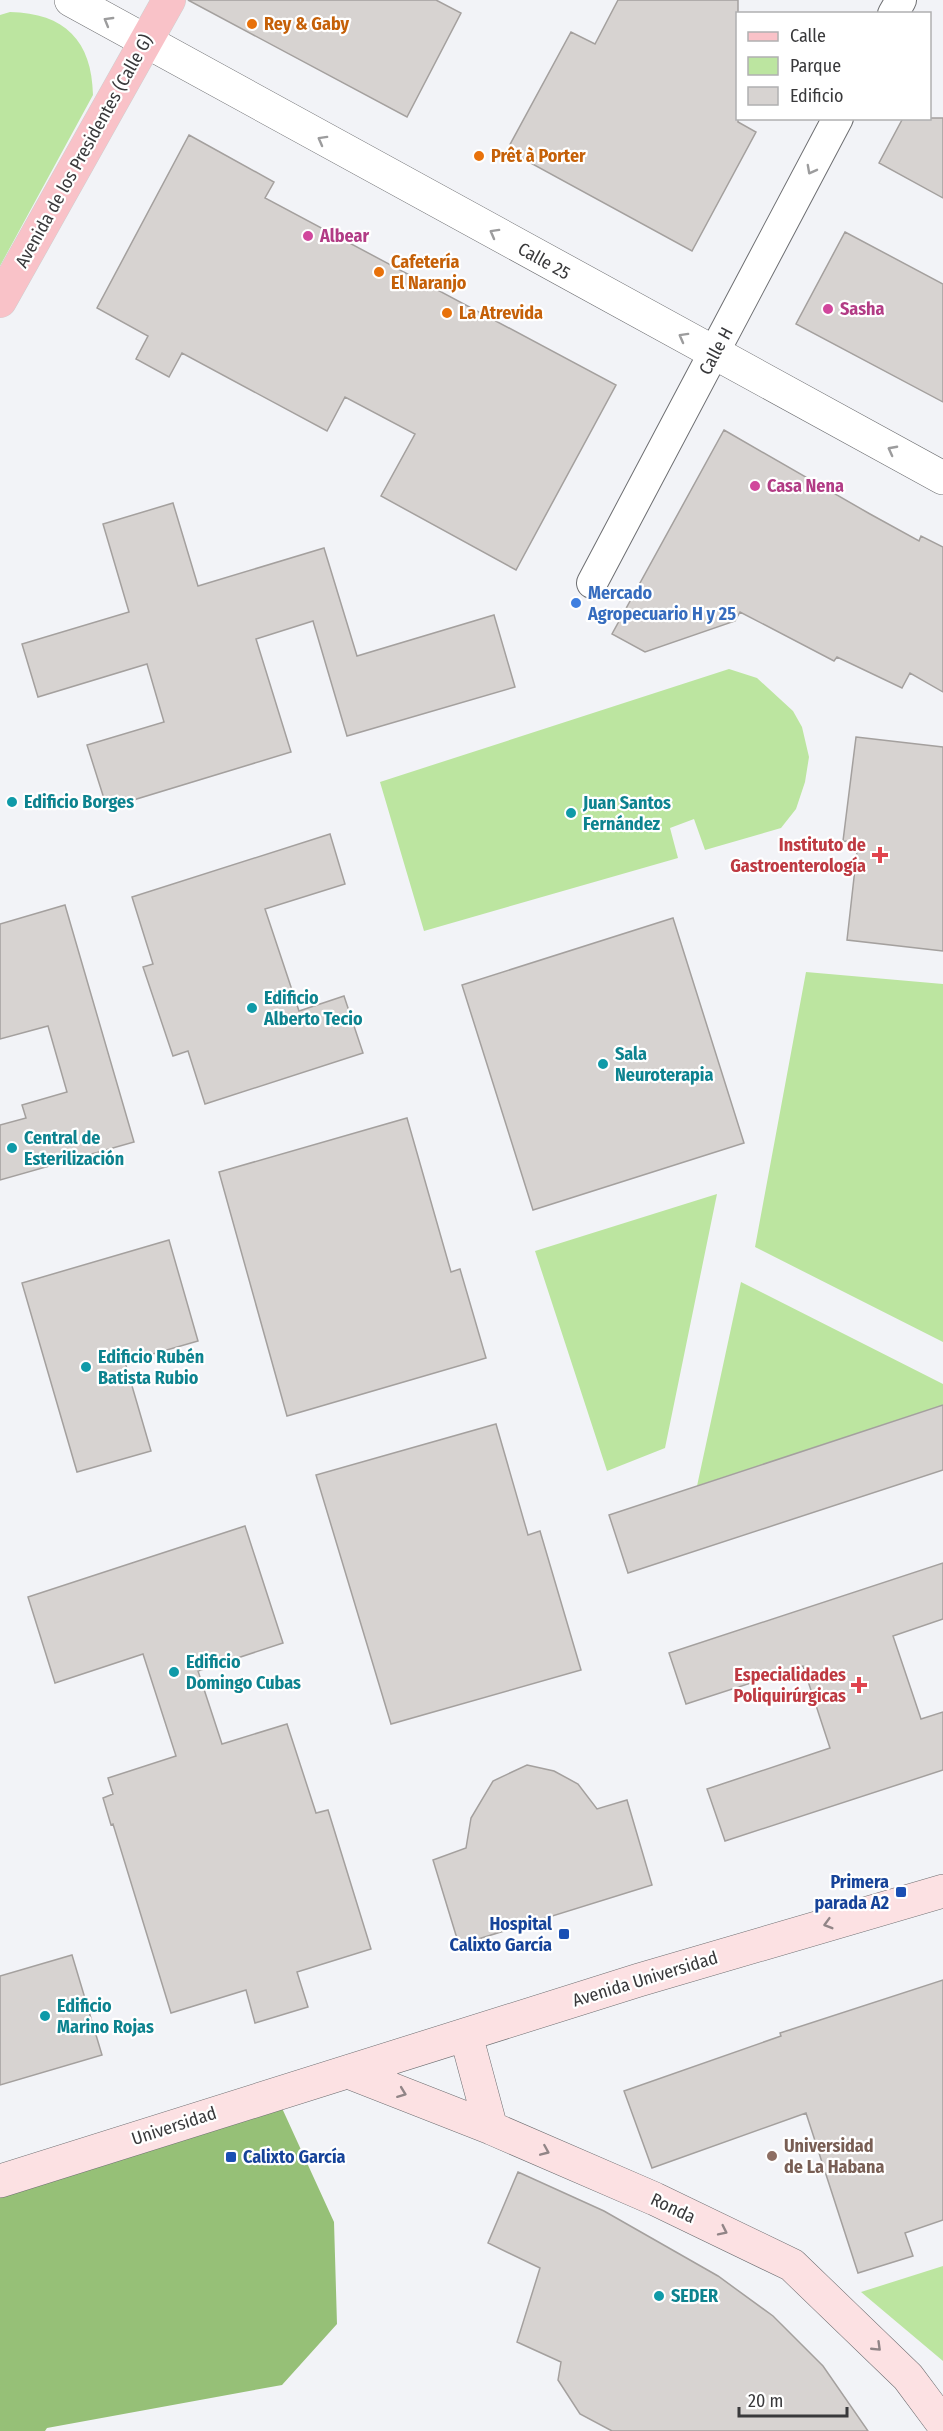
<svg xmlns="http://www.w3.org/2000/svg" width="943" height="2431" viewBox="0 0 943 2431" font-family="'Fira Sans Condensed',sans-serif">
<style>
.green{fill:#bce5a0}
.forest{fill:#96c077}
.building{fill:#d7d3d1;stroke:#a4a09e;stroke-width:1.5}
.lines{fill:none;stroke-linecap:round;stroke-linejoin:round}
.minor-casing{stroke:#6d6e71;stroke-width:32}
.tertiary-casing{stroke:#6d6e71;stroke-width:34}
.secondary-casing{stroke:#6d6e71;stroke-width:34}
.primary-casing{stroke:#cfcfd0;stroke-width:34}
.minor{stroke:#fff;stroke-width:30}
.tertiary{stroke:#fff;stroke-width:33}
.secondary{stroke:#fce1e3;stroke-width:33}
.primary{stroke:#f9c2c8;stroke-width:33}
.oneway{stroke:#9c9c9d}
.oneway2{stroke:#918587}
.food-dot{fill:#e8710a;stroke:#fff;stroke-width:2}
.hotel-dot{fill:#d1479c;stroke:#fff;stroke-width:2}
.shop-dot{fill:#3f7fe0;stroke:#fff;stroke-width:2}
.culture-dot{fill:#0f9aa8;stroke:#fff;stroke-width:2}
.health-dot{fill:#e0444e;stroke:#fff;stroke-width:2}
.transit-dot{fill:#1a4fb4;stroke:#fff;stroke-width:2}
.education-dot{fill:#8d6e63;stroke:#fff;stroke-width:2}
.labels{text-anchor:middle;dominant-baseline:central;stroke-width:4.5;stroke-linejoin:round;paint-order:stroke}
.food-label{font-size:18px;font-weight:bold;fill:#c56008;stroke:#fff;text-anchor:start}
.street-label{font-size:18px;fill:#39393b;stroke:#fff}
.hotel-label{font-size:18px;font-weight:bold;fill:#b23c85;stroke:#fff;text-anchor:start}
.shop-label{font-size:18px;font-weight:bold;fill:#366cbe;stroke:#fff;text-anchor:start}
.culture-label{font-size:18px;font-weight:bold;fill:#0d838f;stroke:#fff;text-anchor:start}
.health-label{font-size:18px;font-weight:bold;fill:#be3a42;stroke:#fff;text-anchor:end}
.transit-label{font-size:18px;font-weight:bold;fill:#164399;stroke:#fff;text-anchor:end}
.education-label{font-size:18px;font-weight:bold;fill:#785e54;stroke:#fff;text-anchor:start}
</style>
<rect width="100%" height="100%" fill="#f2f3f7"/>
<path class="green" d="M10,12C65,13 92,41 93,95L0,266V15Z
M729,669L757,678L793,711L802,727L809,757L805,782L796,809L781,828L705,850L694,819L670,828L678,858L424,931L380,782Z
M806,972L943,984V1342L755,1247Z
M717,1194L665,1448L607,1471L535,1251Z
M741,1282L943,1384V1405L697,1486Z
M943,2266V2361L861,2292Z"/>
<path class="forest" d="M276,2095L334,2222L337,2324L282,2385L47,2428L45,2431H0V2181Z"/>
<path class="building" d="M188,0H436L461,13L407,117Z
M618,0H738V122L756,132L692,251L507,150L571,32L595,44Z
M903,118H943V198L879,163Z
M189,135L274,182L265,198L616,385L516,570L381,496L415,434L345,397L327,431L182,353L169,377L136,359L148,336L97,308Z
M845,232L943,284V402L796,324Z
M724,430L870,514L919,541L921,536L943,547V692L910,673L902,688L837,657L834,661L740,612L735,621L645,652L612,634Z
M173,503L198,586L324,548L357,656L494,615L515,687L347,736L313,621L256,639L291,752L107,808L87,745L164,722L147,664L38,697L22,644L129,612L103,524Z
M856,737L943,747V951L847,940L858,842L843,841Z
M330,834L345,884L265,909L299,1011L344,996L363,1053L205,1104L188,1051L173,1056L143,967L153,964L132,897Z
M65,905L134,1142L0,1180V1125L26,1118L22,1105L67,1092L48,1026L0,1039V924Z
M673,918L744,1143L533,1210L462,985Z
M407,1118L451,1272L460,1269L486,1358L287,1416L219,1172Z
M169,1240L198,1341L125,1362L151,1451L77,1472L22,1283Z
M943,1405V1470L628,1573L609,1515Z
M496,1424L528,1535L540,1531L581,1670L391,1724L316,1475Z
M245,1526L283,1643L198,1671L222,1744L287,1724L316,1813L328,1810L371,1949L297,1972L308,2007L255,2023L246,1990L171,2013L113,1824L111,1825L103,1798L113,1794L108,1778L176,1756L143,1654L55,1683L28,1597Z
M943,1563V1619L893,1636L921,1719L943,1712V1770L725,1841L707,1789L830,1748L803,1666L686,1704L669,1653Z
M527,1765L554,1771L578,1784L597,1809L627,1800L652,1885L459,1945L433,1860L466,1848L471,1818L493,1781Z
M72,1955L102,2055L0,2085V1976Z
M943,1980V2220L905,2233L913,2256L858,2273L806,2113L652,2168L624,2091L781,2036L780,2033Z
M518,2172L604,2211L718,2276L773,2316L823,2366L868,2431H612L580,2414L558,2380L561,2362L517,2342L540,2268L488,2243Z"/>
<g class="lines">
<g class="minor-casing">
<path id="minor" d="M893,14L901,0
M592,583L838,118"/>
</g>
<g class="tertiary-casing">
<path id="tertiary" d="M71,0L943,478"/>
</g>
<g class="secondary-casing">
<path id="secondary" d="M466,2035L491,2128
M348,2072L491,2128L655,2199L792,2265L908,2377L943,2424
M0,2181L639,1980L943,1891"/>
</g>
<g class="primary-casing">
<path id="primary" d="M0,301L169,0"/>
</g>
<use href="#minor" class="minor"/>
<use href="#tertiary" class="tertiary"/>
<use href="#secondary" class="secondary"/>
<use href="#primary" class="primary"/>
</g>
<defs><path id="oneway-chevron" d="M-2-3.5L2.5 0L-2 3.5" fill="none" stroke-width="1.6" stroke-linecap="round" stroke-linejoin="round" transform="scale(1.5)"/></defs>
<g class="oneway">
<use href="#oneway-chevron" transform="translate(108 21) rotate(-150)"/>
<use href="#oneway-chevron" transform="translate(322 140) rotate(-151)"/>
<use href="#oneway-chevron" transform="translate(811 170) rotate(118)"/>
<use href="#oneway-chevron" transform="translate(494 233) rotate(-151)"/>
<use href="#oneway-chevron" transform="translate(683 337) rotate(-151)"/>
<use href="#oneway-chevron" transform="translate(892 450) rotate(-152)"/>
</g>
<g class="oneway2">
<use href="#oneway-chevron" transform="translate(828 1924) rotate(164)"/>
<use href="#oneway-chevron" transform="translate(402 2093) rotate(21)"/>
<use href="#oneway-chevron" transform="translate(545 2151) rotate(23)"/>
<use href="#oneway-chevron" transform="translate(723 2231) rotate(26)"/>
<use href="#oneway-chevron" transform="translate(877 2347) rotate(44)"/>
</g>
<g class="food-dot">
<circle cx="252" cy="24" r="6"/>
<circle cx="479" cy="156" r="6"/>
<circle cx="379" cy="272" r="6"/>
<circle cx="447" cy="313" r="6"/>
</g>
<g class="hotel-dot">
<circle cx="308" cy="236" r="6"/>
<circle cx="828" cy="309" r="6"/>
<circle cx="755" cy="486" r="6"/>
</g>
<circle class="shop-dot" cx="576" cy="603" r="6"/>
<g class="culture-dot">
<circle cx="12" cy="802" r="6"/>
<circle cx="571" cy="813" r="6"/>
<circle cx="252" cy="1008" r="6"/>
<circle cx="603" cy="1064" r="6"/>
<circle cx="12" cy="1148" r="6"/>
<circle cx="86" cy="1367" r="6"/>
<circle cx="174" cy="1672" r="6"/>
<circle cx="45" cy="2016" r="6"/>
<circle cx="659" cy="2296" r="6"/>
</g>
<g class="health-dot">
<path d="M877 846h6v6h6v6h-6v6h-6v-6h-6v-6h6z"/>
<path d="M856 1676h6v6h6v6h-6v6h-6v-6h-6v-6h6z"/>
</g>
<g class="transit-dot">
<rect x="895" y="1886" width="12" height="12" rx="3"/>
<rect x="558" y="1928" width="12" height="12" rx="3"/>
<rect x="225" y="2151" width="12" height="12" rx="3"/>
</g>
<circle class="education-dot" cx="772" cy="2156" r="6"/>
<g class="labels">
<g class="food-label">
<text x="264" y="24">Rey &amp; Gaby</text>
<text x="491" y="156">Prêt à Porter</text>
<text x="391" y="262">Cafetería<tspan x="391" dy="21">El Naranjo</tspan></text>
<text x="459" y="313">La Atrevida</text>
</g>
<g class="street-label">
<text transform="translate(84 151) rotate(-61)">Avenida de los Presidentes (Calle G)</text>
<text transform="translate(544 261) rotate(29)">Calle 25</text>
<text transform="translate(716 351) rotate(-62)">Calle H</text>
<text transform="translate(645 1979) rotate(-17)">Avenida Universidad</text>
<text transform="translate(174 2126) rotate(-18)">Universidad</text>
<text transform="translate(673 2208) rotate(25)">Ronda</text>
</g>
<g class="hotel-label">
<text x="320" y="236">Albear</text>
<text x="840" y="309">Sasha</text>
<text x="767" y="486">Casa Nena</text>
</g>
<g class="shop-label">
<text x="588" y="593">Mercado<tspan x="588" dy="21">Agropecuario H y 25</tspan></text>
</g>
<g class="culture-label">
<text x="24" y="802">Edificio Borges</text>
<text x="583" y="803">Juan Santos<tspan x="583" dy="21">Fernández</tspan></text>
<text x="264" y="998">Edificio<tspan x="264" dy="21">Alberto Tecio</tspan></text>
<text x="615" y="1054">Sala<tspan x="615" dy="21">Neuroterapia</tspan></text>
<text x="24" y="1138">Central de<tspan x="24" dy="21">Esterilización</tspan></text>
<text x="98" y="1357">Edificio Rubén<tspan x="98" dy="21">Batista Rubio</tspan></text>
<text x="186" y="1662">Edificio<tspan x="186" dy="21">Domingo Cubas</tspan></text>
<text x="57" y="2006">Edificio<tspan x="57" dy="21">Marino Rojas</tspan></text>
<text x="671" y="2296">SEDER</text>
</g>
<g class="health-label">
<text x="866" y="845">Instituto de<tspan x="866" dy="21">Gastroenterología</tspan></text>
<text x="846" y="1675">Especialidades<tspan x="846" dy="21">Poliquirúrgicas</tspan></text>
</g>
<g class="transit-label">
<text x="889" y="1882">Primera<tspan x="889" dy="21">parada A2</tspan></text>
<text x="552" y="1924">Hospital<tspan x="552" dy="21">Calixto García</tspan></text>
<text x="243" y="2157" text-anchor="start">Calixto García</text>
</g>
<g class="education-label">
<text x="784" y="2146">Universidad<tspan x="784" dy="21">de La Habana</tspan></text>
</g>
</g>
<rect x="736" y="12" width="195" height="108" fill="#ffffff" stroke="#b0b0b1" stroke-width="1.5"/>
<rect x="748" y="32" width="30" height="9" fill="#f9c2c8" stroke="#b0b0b1" stroke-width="1.5"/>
<text x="790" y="42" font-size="18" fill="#39393b">Calle</text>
<rect x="748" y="57" width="30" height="18" fill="#bce5a0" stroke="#b0b0b1" stroke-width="1.5"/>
<text x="790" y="72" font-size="18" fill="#39393b">Parque</text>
<rect x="748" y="87" width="30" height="18" fill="#d7d3d1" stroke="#b0b0b1" stroke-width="1.5"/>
<text x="790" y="102" font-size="18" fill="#39393b">Edificio</text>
<path d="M739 2407v9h108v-9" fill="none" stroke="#39393b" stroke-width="3"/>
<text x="748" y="2407" font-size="18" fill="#39393b" stroke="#ffffff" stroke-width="4.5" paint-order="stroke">20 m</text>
</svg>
